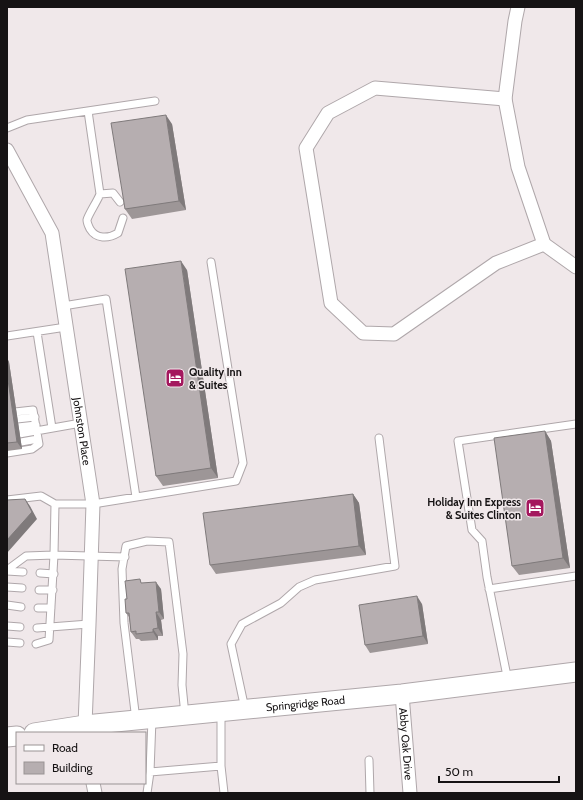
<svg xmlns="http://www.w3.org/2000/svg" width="583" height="800" viewBox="0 0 583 800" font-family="Cabin,sans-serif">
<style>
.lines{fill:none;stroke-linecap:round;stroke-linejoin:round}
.service-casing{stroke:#afa7aa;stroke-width:9}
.minor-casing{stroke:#afa7aa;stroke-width:15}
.secondary-casing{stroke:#afa7aa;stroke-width:21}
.service{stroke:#fff;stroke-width:7}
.minor{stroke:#fff;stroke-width:13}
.secondary{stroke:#fff;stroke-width:19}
.wall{fill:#9d9697}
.shaded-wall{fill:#7f7a7b}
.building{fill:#b6aeb0;stroke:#7f7a7b}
.labels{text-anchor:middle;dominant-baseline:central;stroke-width:3;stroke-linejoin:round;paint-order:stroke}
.poi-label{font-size:11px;font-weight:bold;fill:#161314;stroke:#f0e8ea;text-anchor:start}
.street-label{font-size:11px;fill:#161314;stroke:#f0e8ea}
</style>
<rect width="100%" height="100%" fill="#f0e8ea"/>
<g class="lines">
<g class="service-casing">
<path id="service" d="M88,111L100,194
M7,128L27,120L155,101
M120,202L113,193L100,194C98,200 88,215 87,220C87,223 89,227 90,229C96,239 108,239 118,233L123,218
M63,306L106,299L136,497
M37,332L52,428
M7,336L66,327
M17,419L35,417
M18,427L36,425
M19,434L81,423
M21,442L38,439
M7,453L32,449L39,444L33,410L15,412
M7,500L41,496L55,504H93L236,481L243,463L211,262
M7,570L26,556L54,555L55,504
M7,571L23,572
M40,573L54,574
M7,587L22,588
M489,589L576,576
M39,590H53
M7,605L21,607
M38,608H51
M7,626L20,627
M37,628L89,624
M7,642L20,643
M36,644L49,640L54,555L125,557
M508,681L487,577L482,541L472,530L458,441L576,424
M245,709L231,644L242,624L281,603L299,587L315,580L395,566L379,438
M221,713V766L224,793
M136,720L124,623L122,569L126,546L147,541L169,542L183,654L182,685L185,715
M369,760L370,793
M150,772L221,766
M147,793L150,772L152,719"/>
</g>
<g class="minor-casing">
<g id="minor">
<path d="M518,7L515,21L505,99L518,167L544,244L576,267"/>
<path d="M505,99L375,88L328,113L306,148L331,303L363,333L394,334L496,263L544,244"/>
<path id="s1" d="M7,150L52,233L93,504L89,624L85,725L86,733"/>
<path id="s2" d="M402,694L410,793"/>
<path d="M93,783L95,793"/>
</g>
</g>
<g class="secondary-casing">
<g id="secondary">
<path id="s3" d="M34,733L85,725L402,694L576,672"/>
<path d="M7,737L17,736"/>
</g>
</g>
<use href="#service" class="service"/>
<use href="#minor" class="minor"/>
<use href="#secondary" class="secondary"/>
</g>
<path class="wall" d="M172,124L186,210L132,219L125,209Z
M187,270L218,478L163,486L156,476Z
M7,358L9,362L22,449L7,451Z
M545,431L551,441L570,568L519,575L512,566Z
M353,494L359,503L366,555L216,574L210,565Z
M143,583L161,589L164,619L161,620L163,636H158V640L141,641L139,639H136L131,632L129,617L126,613L127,599Z
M422,604L428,644L370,653L365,645Z"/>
<path class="shaded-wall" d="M166,115L172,124L186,210L179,201Z
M181,261L187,270L218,478L211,468Z
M7,358L9,362L22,449L17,442L7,373Z
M545,431L551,441L570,568L563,558Z
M353,494L359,503L366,555L359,546Z
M25,499L30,506L37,519L7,553V540Z
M156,582L161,589L164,619L159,612Z
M417,596L422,604L428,644L423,636Z
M156,612L161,620L163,636L158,628Z
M153,629L158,636V640L153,632Z"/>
<path class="building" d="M166,115L179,201L125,209L111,123Z
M181,261L211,468L156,476L125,269Z
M7,373L17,442L7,443Z
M545,431L563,558L512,566L494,438Z
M353,494L359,546L210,565L203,513Z
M25,499L32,512L7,540V500Z
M140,579L141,583L156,582L159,612H156L158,628L153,629V632L136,634V631L131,632L129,613H126L125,599H127L125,581Z
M417,596L423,636L365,645L359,605Z"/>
<defs>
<g id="hotel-square" transform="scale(1)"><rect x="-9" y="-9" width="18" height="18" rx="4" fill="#a4185e" stroke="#f0e8ea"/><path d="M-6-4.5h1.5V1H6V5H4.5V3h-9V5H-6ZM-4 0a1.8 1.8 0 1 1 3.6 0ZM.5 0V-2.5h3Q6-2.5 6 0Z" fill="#fff"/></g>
</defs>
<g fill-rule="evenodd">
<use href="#hotel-square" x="175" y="378"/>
<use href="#hotel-square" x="535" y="508"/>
</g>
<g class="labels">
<g class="poi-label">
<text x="189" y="372">Quality Inn<tspan x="189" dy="13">&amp; Suites</tspan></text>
<text x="521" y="502" text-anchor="end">Holiday Inn Express<tspan x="521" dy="13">&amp; Suites Clinton</tspan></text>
</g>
<g class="street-label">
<text stroke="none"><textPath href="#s1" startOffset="295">Johnston Place</textPath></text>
<text stroke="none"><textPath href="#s3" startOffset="273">Springridge Road</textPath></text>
<text stroke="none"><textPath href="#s2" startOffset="50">Abby Oak Drive</textPath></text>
</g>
</g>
<rect width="583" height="800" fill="none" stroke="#161314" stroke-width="16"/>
<rect x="16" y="732" width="130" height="52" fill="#f0e8ea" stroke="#999394"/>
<rect x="24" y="745" width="20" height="6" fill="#ffffff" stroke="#999394"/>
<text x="52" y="752" font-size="12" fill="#161314">Road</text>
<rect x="24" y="762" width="20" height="12" fill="#b6aeb0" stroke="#999394"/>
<text x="52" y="772" font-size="12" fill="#161314">Building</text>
<path d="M439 776v6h120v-6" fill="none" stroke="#161314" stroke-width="2"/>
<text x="445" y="776" font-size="12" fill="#161314" stroke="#f0e8ea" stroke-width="3" paint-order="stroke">50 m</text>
</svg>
